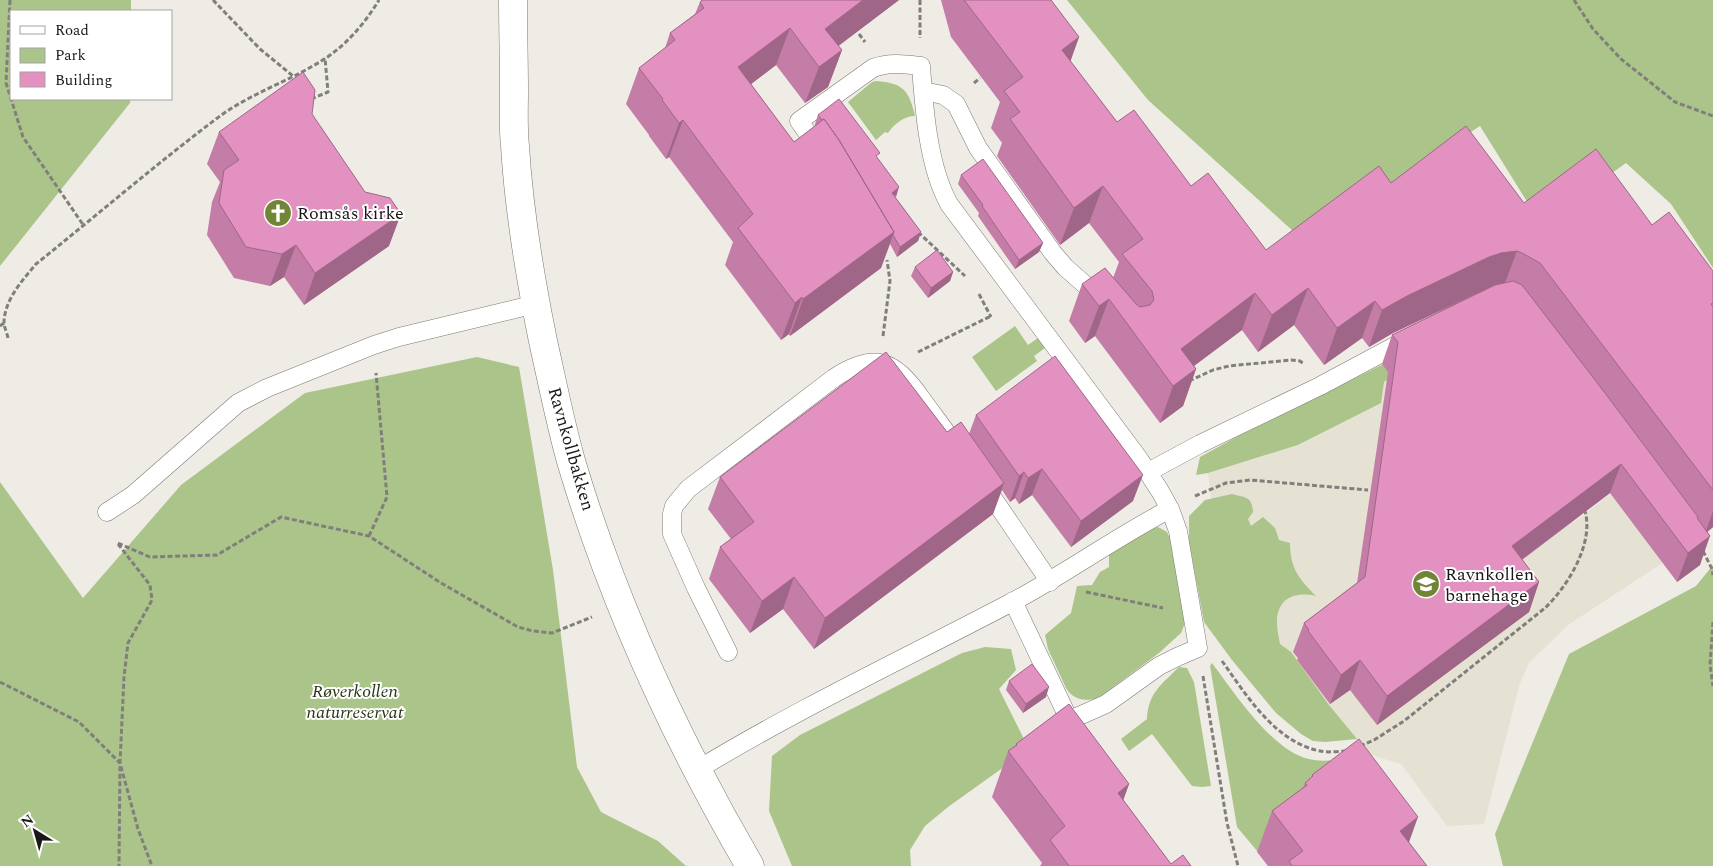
<svg xmlns="http://www.w3.org/2000/svg" width="1713" height="866" viewBox="0 0 1713 866" font-family="Spectral,serif">
<style>
.built{fill:#e5e1d3}
.green{fill:#aac489}
.lines{fill:none;stroke-linecap:round;stroke-linejoin:round}
.lane-casing{stroke:#7b7973;stroke-width:19}
.secondary-casing{stroke:#7b7973;stroke-width:29}
.path{stroke:#817f7b;stroke-width:3;stroke-dasharray:5 2.5;stroke-linecap:butt}
.lane{stroke:#fff;stroke-width:18}
.secondary{stroke:#fff;stroke-width:28}
.wall{fill:#c37da6}
.shaded-wall{fill:#9f6687}
.building{fill:#e391c1;stroke:#9f6687}
.labels{text-anchor:middle;dominant-baseline:central;stroke-width:4;stroke-linejoin:round;paint-order:stroke}
.poi-label{font-size:18px;fill:#191816;stroke:#fff;text-anchor:start}
.street-label{font-size:18px;fill:#191816;stroke:#fff}
.park-label{font-size:18px;font-style:italic;fill:#293714;stroke:#fff}
</style>
<rect width="100%" height="100%" fill="#efece6"/>
<path class="built" d="M1438,342L1573,523L1612,493L1664,562L1568,625L1529,663L1519,686L1484,824L1447,826L1401,764L1368,754L1329,705L1238,614L1221,577L1208,473L1299,445L1380,403L1384,382Z"/>
<path class="green" d="M0,0H131V11H11V99H130V103L0,266Z
M1067,0H1713V268L1671,204L1626,163L1541,224L1480,126L1304,241L1148,100Z
M876,81C903,83 909,90 915,116C904,116 894,124 888,133L885,132L876,140L848,102L872,82Z
M1015,326L1028,345L1038,338L1045,348L1034,356L1037,361L996,391L972,357Z
M1434,339L1438,342L1384,382L1381,403L1298,445L1208,473L1196,475L1200,457L1240,435Z
M477,357L519,367L553,570L577,767L601,812L658,841L686,866H0V482L83,598L181,485L305,393Z
M1232,494C1246,498 1252,496 1253,512L1248,519L1251,526L1263,517L1275,528L1279,540L1290,543C1290,568 1299,579 1316,596C1294,591 1276,599 1277,624C1277,630 1279,638 1280,644L1291,652L1329,705L1357,739L1325,742L1313,741L1301,734L1276,713L1232,660L1204,622L1189,542V516L1205,500Z
M1158,527L1167,532L1171,540L1185,623L1181,633L1159,653L1097,699C1085,701 1073,700 1066,688L1048,649L1045,635L1071,613L1077,586L1092,585L1100,572L1109,567V552L1154,528Z
M1713,565V866H1503L1495,834L1569,654L1696,586Z
M985,647L1011,649L1016,670L999,689L1029,749L948,807L925,826L910,850L911,866H792L769,811L772,756L800,735L962,653Z
M1212,663C1233,691 1273,752 1309,759C1320,762 1333,760 1344,760L1258,852L1237,827L1210,666Z
M1179,667L1187,668L1194,682L1211,786L1202,787L1192,786L1152,734L1129,751L1121,739L1147,719C1148,693 1162,684 1179,667Z"/>
<g class="lines">
<g class="lane-casing">
<path id="lane" d="M923,91L943,95L956,104L978,148L1053,253L1065,267L1101,299
M821,152L799,121L873,68C889,62 904,64 921,66C924,108 928,166 949,204L1139,459L1160,491L1170,509L1178,531L1198,648L1177,657L1159,666L1106,704L1070,720
M1148,472L1200,444L1320,386L1408,339
M984,485L1050,582
M107,512L133,495L238,403L267,388L374,345L399,337L536,304
M1013,601L1074,730
M728,652L696,588L672,534V514L674,506L688,489L834,378C875,351 894,360 921,398C931,412 941,425 951,439
M697,770C799,708 908,657 1014,601C1067,573 1116,537 1170,509"/>
</g>
<g class="secondary-casing">
<path id="secondary" d="M513,0C513,31 514,61 514,91C514,110 513,128 515,146C519,212 530,277 543,341C552,381 560,422 571,461C613,603 676,739 750,866"/>
</g>
<path class="path" d="M10,0L6,83L23,137L84,226
M213,0L260,49L293,76
M920,0V38
M1574,0L1593,29L1621,59L1675,102L1713,116
M859,34L865,42
M974,83L980,78
M311,99L328,92L325,58
M918,232L965,276
M979,294L991,317
M0,326L4,323
M883,336L890,281L887,260
M8,338C7,333 4,327 4,322C5,299 22,281 36,264C96,216 155,165 216,119C250,93 291,81 326,58C348,43 365,23 379,0
M918,352L991,316
M1189,381L1213,370L1229,366L1291,360L1300,361L1304,364
M1195,496L1226,483L1250,480L1368,490
M369,536L387,497L376,373
M118,543L150,557L217,555L281,517L369,536L441,583L518,627L533,631L552,633L592,617
M118,544L150,585L152,600L128,643L124,677L120,763L119,866
M1703,551L1712,569L1713,575
M1086,592L1163,608
M1713,622L1710,665L1713,686
M1222,661C1247,696 1275,742 1320,751C1328,753 1339,751 1347,751
M1203,676L1227,823L1238,866
M0,682L79,722L120,763L138,829L152,866
M1360,746L1374,740L1404,721L1545,608C1568,586 1596,541 1584,508"/>
<use href="#lane" class="lane"/>
<use href="#secondary" class="secondary"/>
</g>
<path class="wall" d="M899,0L838,46L842,50L828,87L805,103L776,65L751,84L794,142L815,126V124L818,115L878,159L895,197L921,232L918,241L897,257L890,244L881,268L790,336L789,334L781,340L725,265L733,242L669,157L666,159L649,136V135L626,104L639,68L665,48L670,33L695,14L700,2Z
M941,0H1051L1079,37L1070,61L1117,122L1266,250L1391,183L1524,203L1652,225L1713,271V527L1707,532L1700,565L1677,582L1610,493L1522,560L1539,582L1529,612L1444,675L1377,725L1350,690L1330,704L1297,660L1298,658L1293,652L1304,623L1357,583L1388,372L1382,364L1392,335L1453,305L1393,333L1369,347L1362,338L1324,365L1294,325L1258,352L1242,330L1194,366L1196,369L1183,406L1160,423L1095,336L1085,343L1069,321L1082,284L1113,278L1119,262L1089,223L1060,245L997,156L1002,143L991,128L1000,102L951,37Z
M219,132L389,246L304,305L284,277L270,286L234,278L207,235L212,202L220,182L207,164Z
M961,175L1043,243L1039,252L1015,269L978,216L979,213L958,184Z
M915,267L953,272L950,281L928,298L911,276Z
M976,415L1133,501L1071,547L1032,495L1019,504L1015,498L1010,502L1002,490L993,514L814,649L783,609L750,633L709,579L720,547L731,539L708,509L720,477L947,432L969,434Z
M1009,681L1046,697L1023,713L1006,690Z
M1016,744L1129,784L1123,800L1171,864L1191,866H1040L1042,863L992,797L1008,751L1015,747Z
M1312,775L1409,842L1427,866H1268L1257,852L1272,811L1303,788L1305,783L1311,778Z"/>
<path class="shaded-wall" d="M863,0H899L816,63L825,29Z
M790,28L776,65L725,104L738,67Z
M1079,37L1066,74L1062,50Z
M842,50L828,87L805,103L819,67Z
M683,120L669,157L666,159L679,123Z
M1103,186L1089,223L1060,245L1074,208Z
M899,187L896,197L892,193Z
M401,214L389,246L304,305L315,273Z
M894,232L881,268L790,336L803,299Z
M921,232L918,241L897,257L900,247Z
M1043,243L1039,252L1015,269L1019,260Z
M296,245L284,277L270,286L282,254Z
M1517,251L1503,288L1475,294L1393,333L1369,347L1382,310L1407,296L1489,257L1501,253Z
M953,272L950,281L928,298L931,288Z
M1308,288L1294,325L1258,352L1272,315Z
M1255,293L1242,330L1171,383L1181,349Z
M802,297L789,334L781,340L795,303Z
M1109,299L1095,336L1085,343L1099,306Z
M1375,301L1362,338L1324,365L1337,328Z
M1196,369L1183,406L1160,423L1173,386Z
M1621,464L1610,493L1501,575L1512,546Z
M1042,469L1032,495L1019,504L1028,478Z
M1024,472L1015,498L1010,502L1019,476Z
M1143,475L1133,501L1071,547L1081,521Z
M1004,483L993,514L814,649L825,618Z
M1713,511V527L1705,534Z
M1710,536L1700,565L1677,582L1688,553Z
M794,577L783,609L750,633L762,601Z
M1539,582L1529,612L1377,725L1387,696Z
M1360,660L1350,690L1330,704L1341,675Z
M1049,687L1046,697L1023,713L1026,704Z
M1129,784L1113,829L1118,793Z
M1418,817L1403,859L1400,831Z"/>
<path class="building" d="M702,0H863L825,29L842,50L819,67L790,28L738,67L794,142L824,119L839,140L894,232L803,299L802,297L795,303L738,228L753,214L683,120L679,123L662,100L663,99L639,68L675,40L670,33L704,8L700,2Z
M964,0H1051L1079,37L1062,50L1117,122L1134,110L1191,186L1208,173L1266,250L1379,166L1391,183L1466,126L1524,203L1596,149L1652,225L1669,212L1713,271V303L1711,304L1713,307V490L1540,263L1522,253L1517,251L1501,253L1489,257L1407,296L1382,310L1375,301L1337,328L1308,288L1272,315L1255,293L1181,349L1196,369L1173,386L1109,299L1099,306L1082,284L1105,268L1136,304L1140,307L1150,305L1154,300L1152,291L1122,254L1143,239L1103,186L1074,208L1010,119L1020,112L1004,91L1023,77Z
M303,72L315,90L312,114L365,192L390,198L401,214L315,273L296,245L282,254L246,247L219,203L224,170L239,160L219,132Z
M839,99L880,153L876,156L899,187L892,193L921,232L900,247L893,235L894,232L839,140L824,119L822,120L818,115Z
M983,159L1043,243L1019,260L982,206L983,205L961,175Z
M937,250L953,272L931,288L915,267Z
M1513,281L1522,285L1605,393L1698,517L1697,518L1710,536L1688,553L1621,464L1512,546L1539,582L1387,696L1360,660L1341,675L1308,631L1309,630L1304,623L1365,577L1398,342L1392,335L1495,285Z
M886,352L947,432L961,422L1004,483L825,618L794,577L762,601L720,547L754,522L720,477Z
M1055,356L1143,475L1081,521L1042,469L1028,478L1024,472L1019,476L976,415Z
M1032,664L1049,687L1026,704L1009,681Z
M1069,704L1129,784L1118,793L1171,864L1183,855L1191,866H1069L1050,840L1065,826L1008,751L1017,745L1016,744Z
M1359,739L1418,817L1400,831L1427,866H1292L1289,861L1303,851L1272,811L1307,785L1305,783L1313,776L1312,775Z"/>
<defs>
<g id="church-disc" transform="scale(1.4375)"><circle r="9.5" fill="#718536" stroke="#fff"/><path d="M-1.2-6h2.4v3.5h3.3v2.4h-3.3V6h-2.4V-.1h-3.3v-2.4h3.3Z" fill="#fff"/></g>
<g id="school-disc" transform="scale(1.4375)"><circle r="9.5" fill="#718536" stroke="#fff"/><path d="M0-5L7-2L0 1L-7-2ZM-4 1L0 2.5L4 1V4Q0 6-4 4Z" fill="#fff"/></g>
</defs>
<g fill-rule="evenodd">
<use href="#church-disc" x="278" y="213"/>
<use href="#school-disc" x="1426" y="584"/>
</g>
<g class="labels">
<g class="poi-label">
<text x="297" y="213">Romsås kirke</text>
<text x="1445" y="574">Ravnkollen<tspan x="1445" dy="21">barnehage</tspan></text>
</g>
<g class="street-label">
<text transform="translate(571 449) rotate(74)">Ravnkollbakken</text>
</g>
<g class="park-label">
<text x="355" y="691">Røverkollen<tspan x="355" dy="21">naturreservat</tspan></text>
</g>
</g>
<rect x="10" y="10" width="162" height="90" fill="#ffffff" stroke="#a3a3a2"/>
<rect x="20" y="26" width="25" height="8" fill="#ffffff" stroke="#a3a3a2"/>
<text x="55" y="35" font-size="15" fill="#191816">Road</text>
<rect x="20" y="48" width="25" height="15" fill="#aac489" stroke="#a3a3a2"/>
<text x="55" y="60" font-size="15" fill="#191816">Park</text>
<rect x="20" y="72" width="25" height="15" fill="#e391c1" stroke="#a3a3a2"/>
<text x="55" y="85" font-size="15" fill="#191816">Building</text>
<g transform="translate(35 831) rotate(323)" stroke="#ffffff" stroke-width="4" paint-order="stroke">
<path d="M0-4L9 19L0 12L-9 19Z" fill="#191816"/>
<text y="-8" font-size="14" font-weight="bold" text-anchor="middle" fill="#191816">N</text>
</g>
</svg>
